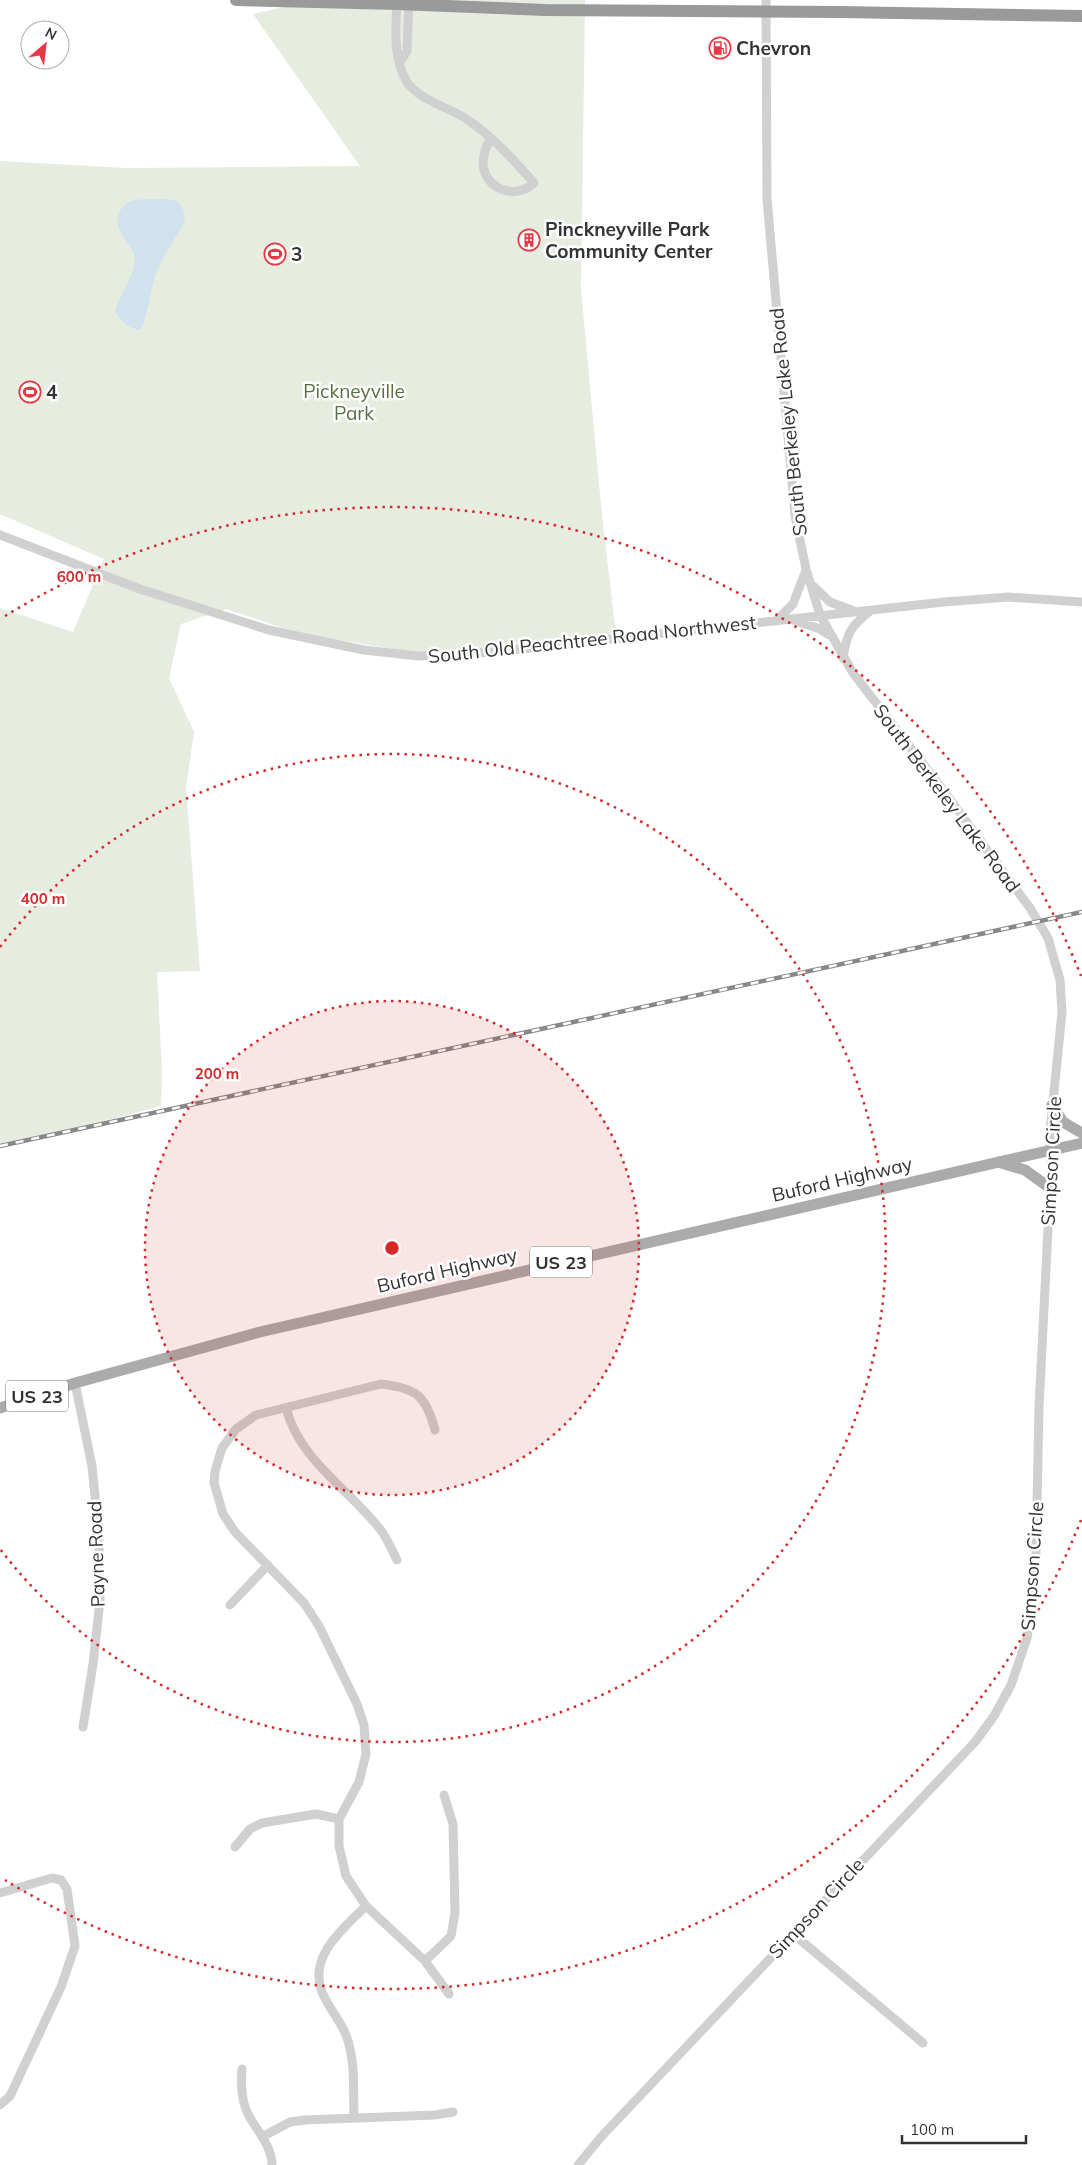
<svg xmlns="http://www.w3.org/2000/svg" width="1082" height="2165" viewBox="0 0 1082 2165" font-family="Mulish,sans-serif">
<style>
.green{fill:#e6ecdf}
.water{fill:#cfe2ee}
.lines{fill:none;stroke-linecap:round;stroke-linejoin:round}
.minor{stroke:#d0d0d0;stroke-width:9}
.major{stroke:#ababab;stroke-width:11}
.highway{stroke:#9a9a9a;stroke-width:12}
.rail-casing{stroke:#888;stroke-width:4.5}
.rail{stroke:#fff;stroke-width:2.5;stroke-dasharray:8;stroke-linecap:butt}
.ring{fill:none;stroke:#d62828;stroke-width:2.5;stroke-dasharray:2.5 5}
.labels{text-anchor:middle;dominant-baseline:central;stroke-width:5;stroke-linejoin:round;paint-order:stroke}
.shield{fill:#fff;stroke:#707070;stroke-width:1}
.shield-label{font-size:18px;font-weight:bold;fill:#333}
.poi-label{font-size:19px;font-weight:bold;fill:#333;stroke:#fff;text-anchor:start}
.park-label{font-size:19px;fill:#56703f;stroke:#fff}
.street-label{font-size:19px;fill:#333;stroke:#fff}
.centre{fill:#d62828;stroke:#fff;stroke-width:2.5}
.ring-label{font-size:15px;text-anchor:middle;font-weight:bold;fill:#d62828;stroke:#fff;stroke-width:5;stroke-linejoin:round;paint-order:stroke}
</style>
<rect width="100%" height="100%" fill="#fff"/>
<path class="green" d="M315,0H585L581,289L602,516L616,634L502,649L433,652L400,650L333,639L283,628L226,609L181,624L169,678L194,732L186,787L200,971L157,972L162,1071L161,1106L40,1138L0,1145V608L73,632L104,559L0,514V161L127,168L360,166L253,14Z"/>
<path class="water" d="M167,199L177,201C184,209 186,213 184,223C175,239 164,254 157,271C150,287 148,319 140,330C127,328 121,322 115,311C120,296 135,273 135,260C135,249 126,242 121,233C114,222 118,205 132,201C142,198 156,200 167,199Z"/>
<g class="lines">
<path class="minor" d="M397,0C396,28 392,57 407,82C418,99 447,107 465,118C492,136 513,159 534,183C516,200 486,190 483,165C483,155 486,146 491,138
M400,62L407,51L409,0
M0,535L140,589L269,630L364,650L418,656L494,652L944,602L1008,597L1082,602
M813,586L830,602L854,611
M793,620L820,629L829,635
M776,621L793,604L806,570
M843,658C847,633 850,627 870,611
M75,1383L92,1466L99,1537L100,1600L93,1664L83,1727
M286,1408C300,1461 348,1488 380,1529C387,1538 392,1550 397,1560
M435,1430C426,1396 417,1388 381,1384L256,1415L236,1429L222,1448L215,1471L214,1483L223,1514L235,1532L304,1603L319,1626L357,1704L364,1725L366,1754L359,1782L339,1819V1846L346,1876L366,1906L425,1961L449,1994
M230,1605L268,1565
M235,1847L250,1829L262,1823L316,1814L339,1819
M0,1893L52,1878L61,1880L67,1889L75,1946L61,1987L10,2096L0,2105
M792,1933L923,2043
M425,1961L451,1936L455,1913L453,1824L444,1795
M242,2069C241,2085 241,2101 249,2116C257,2131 272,2146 272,2165
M354,2118C353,2091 356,2061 346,2035C340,2020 328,2007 322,1992C308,1956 343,1929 366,1906
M262,2137L290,2122L305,2120L435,2115L453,2112
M578,2165L601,2137L975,1742L994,1716L1011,1685L1027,1638L1031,1614L1036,1553L1039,1407L1051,1170L1050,1132L1062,1012L1060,980L1048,938L1030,908L940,786L853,673L820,615L806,569L795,516L767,199L766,0"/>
<path class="major" d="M1052,1105L1063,1122L1082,1133
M998,1162L1025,1170L1050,1188
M0,1408L75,1383L260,1332L1082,1143"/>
<path class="highway" d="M236,0L397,4L545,10L839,12L1082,16"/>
<g class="rail-casing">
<path id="rail" d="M0,1146L1082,912"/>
</g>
<use href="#rail" class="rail"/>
</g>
<circle cx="392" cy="1248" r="247" fill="#d62828" fill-opacity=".12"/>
<g class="ring">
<circle cx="392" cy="1248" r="247"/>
<path d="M0 947A494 494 0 1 1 0 1549"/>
<path d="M1081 1520A741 741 0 0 1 5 1880M5 616A741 741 0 0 1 1081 976"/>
</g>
<defs>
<g id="fuel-ring" transform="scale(1.125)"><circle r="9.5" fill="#fff" stroke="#e63946" stroke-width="1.5"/><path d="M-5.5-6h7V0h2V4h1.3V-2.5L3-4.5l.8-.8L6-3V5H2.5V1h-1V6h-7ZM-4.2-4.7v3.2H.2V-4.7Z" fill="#e63946"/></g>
<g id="building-ring" transform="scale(1.125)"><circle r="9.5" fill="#fff" stroke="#e63946" stroke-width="1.5"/><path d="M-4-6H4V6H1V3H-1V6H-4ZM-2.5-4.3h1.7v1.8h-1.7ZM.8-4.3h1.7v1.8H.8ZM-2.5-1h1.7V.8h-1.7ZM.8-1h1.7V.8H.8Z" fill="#e63946"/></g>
<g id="stadium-ring" transform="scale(1.125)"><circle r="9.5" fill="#fff" stroke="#e63946" stroke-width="1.5"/><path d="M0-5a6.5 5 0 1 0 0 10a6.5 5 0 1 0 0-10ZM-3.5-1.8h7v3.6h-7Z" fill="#e63946"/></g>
</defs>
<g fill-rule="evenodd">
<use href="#fuel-ring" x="720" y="48"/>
<use href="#building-ring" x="529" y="240"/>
<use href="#stadium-ring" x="275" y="254"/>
<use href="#stadium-ring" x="30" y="392"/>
</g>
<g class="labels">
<g class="shield">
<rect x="530" y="1246.5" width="62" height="31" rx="4"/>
<rect x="6" y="1380.5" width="62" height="31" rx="4"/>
</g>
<g class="shield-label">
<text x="561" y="1262">US 23</text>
<text x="37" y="1396">US 23</text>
</g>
<g class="poi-label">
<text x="736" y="48">Chevron</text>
<text x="545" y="229">Pinckneyville Park<tspan x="545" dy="22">Community Center</tspan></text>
<text x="291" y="254">3</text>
<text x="46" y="392">4</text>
</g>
<g class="park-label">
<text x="354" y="391">Pickneyville<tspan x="354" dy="22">Park</tspan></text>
</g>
<g class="street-label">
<text transform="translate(788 422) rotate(-96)">South Berkeley Lake Road</text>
<text transform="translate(592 639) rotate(-6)">South Old Peachtree Road Northwest</text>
<text transform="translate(947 798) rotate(53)">South Berkeley Lake Road</text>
<text transform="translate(1051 1161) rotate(-87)">Simpson Circle</text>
<text transform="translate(842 1179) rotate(-13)">Buford Highway</text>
<text transform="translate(447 1270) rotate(-13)">Buford Highway</text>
<text transform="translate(96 1554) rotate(-92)">Payne Road</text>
<text transform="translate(1032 1566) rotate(-86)">Simpson Circle</text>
<text transform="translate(816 1908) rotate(-47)">Simpson Circle</text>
</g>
</g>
<circle cx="392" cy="1248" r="8" class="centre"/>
<g class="ring-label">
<text x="79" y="582">600 m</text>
<text x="43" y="904">400 m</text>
<text x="217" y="1079">200 m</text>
</g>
<g transform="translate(45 45) rotate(28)"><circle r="24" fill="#ffffff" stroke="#adadad"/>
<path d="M0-4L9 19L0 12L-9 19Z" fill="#e63946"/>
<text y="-8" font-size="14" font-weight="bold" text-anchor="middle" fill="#333333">N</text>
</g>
<path d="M902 2135v8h124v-8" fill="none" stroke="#333333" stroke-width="2.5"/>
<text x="910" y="2135" font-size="15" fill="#333333" stroke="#ffffff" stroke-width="4" paint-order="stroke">100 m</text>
</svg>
